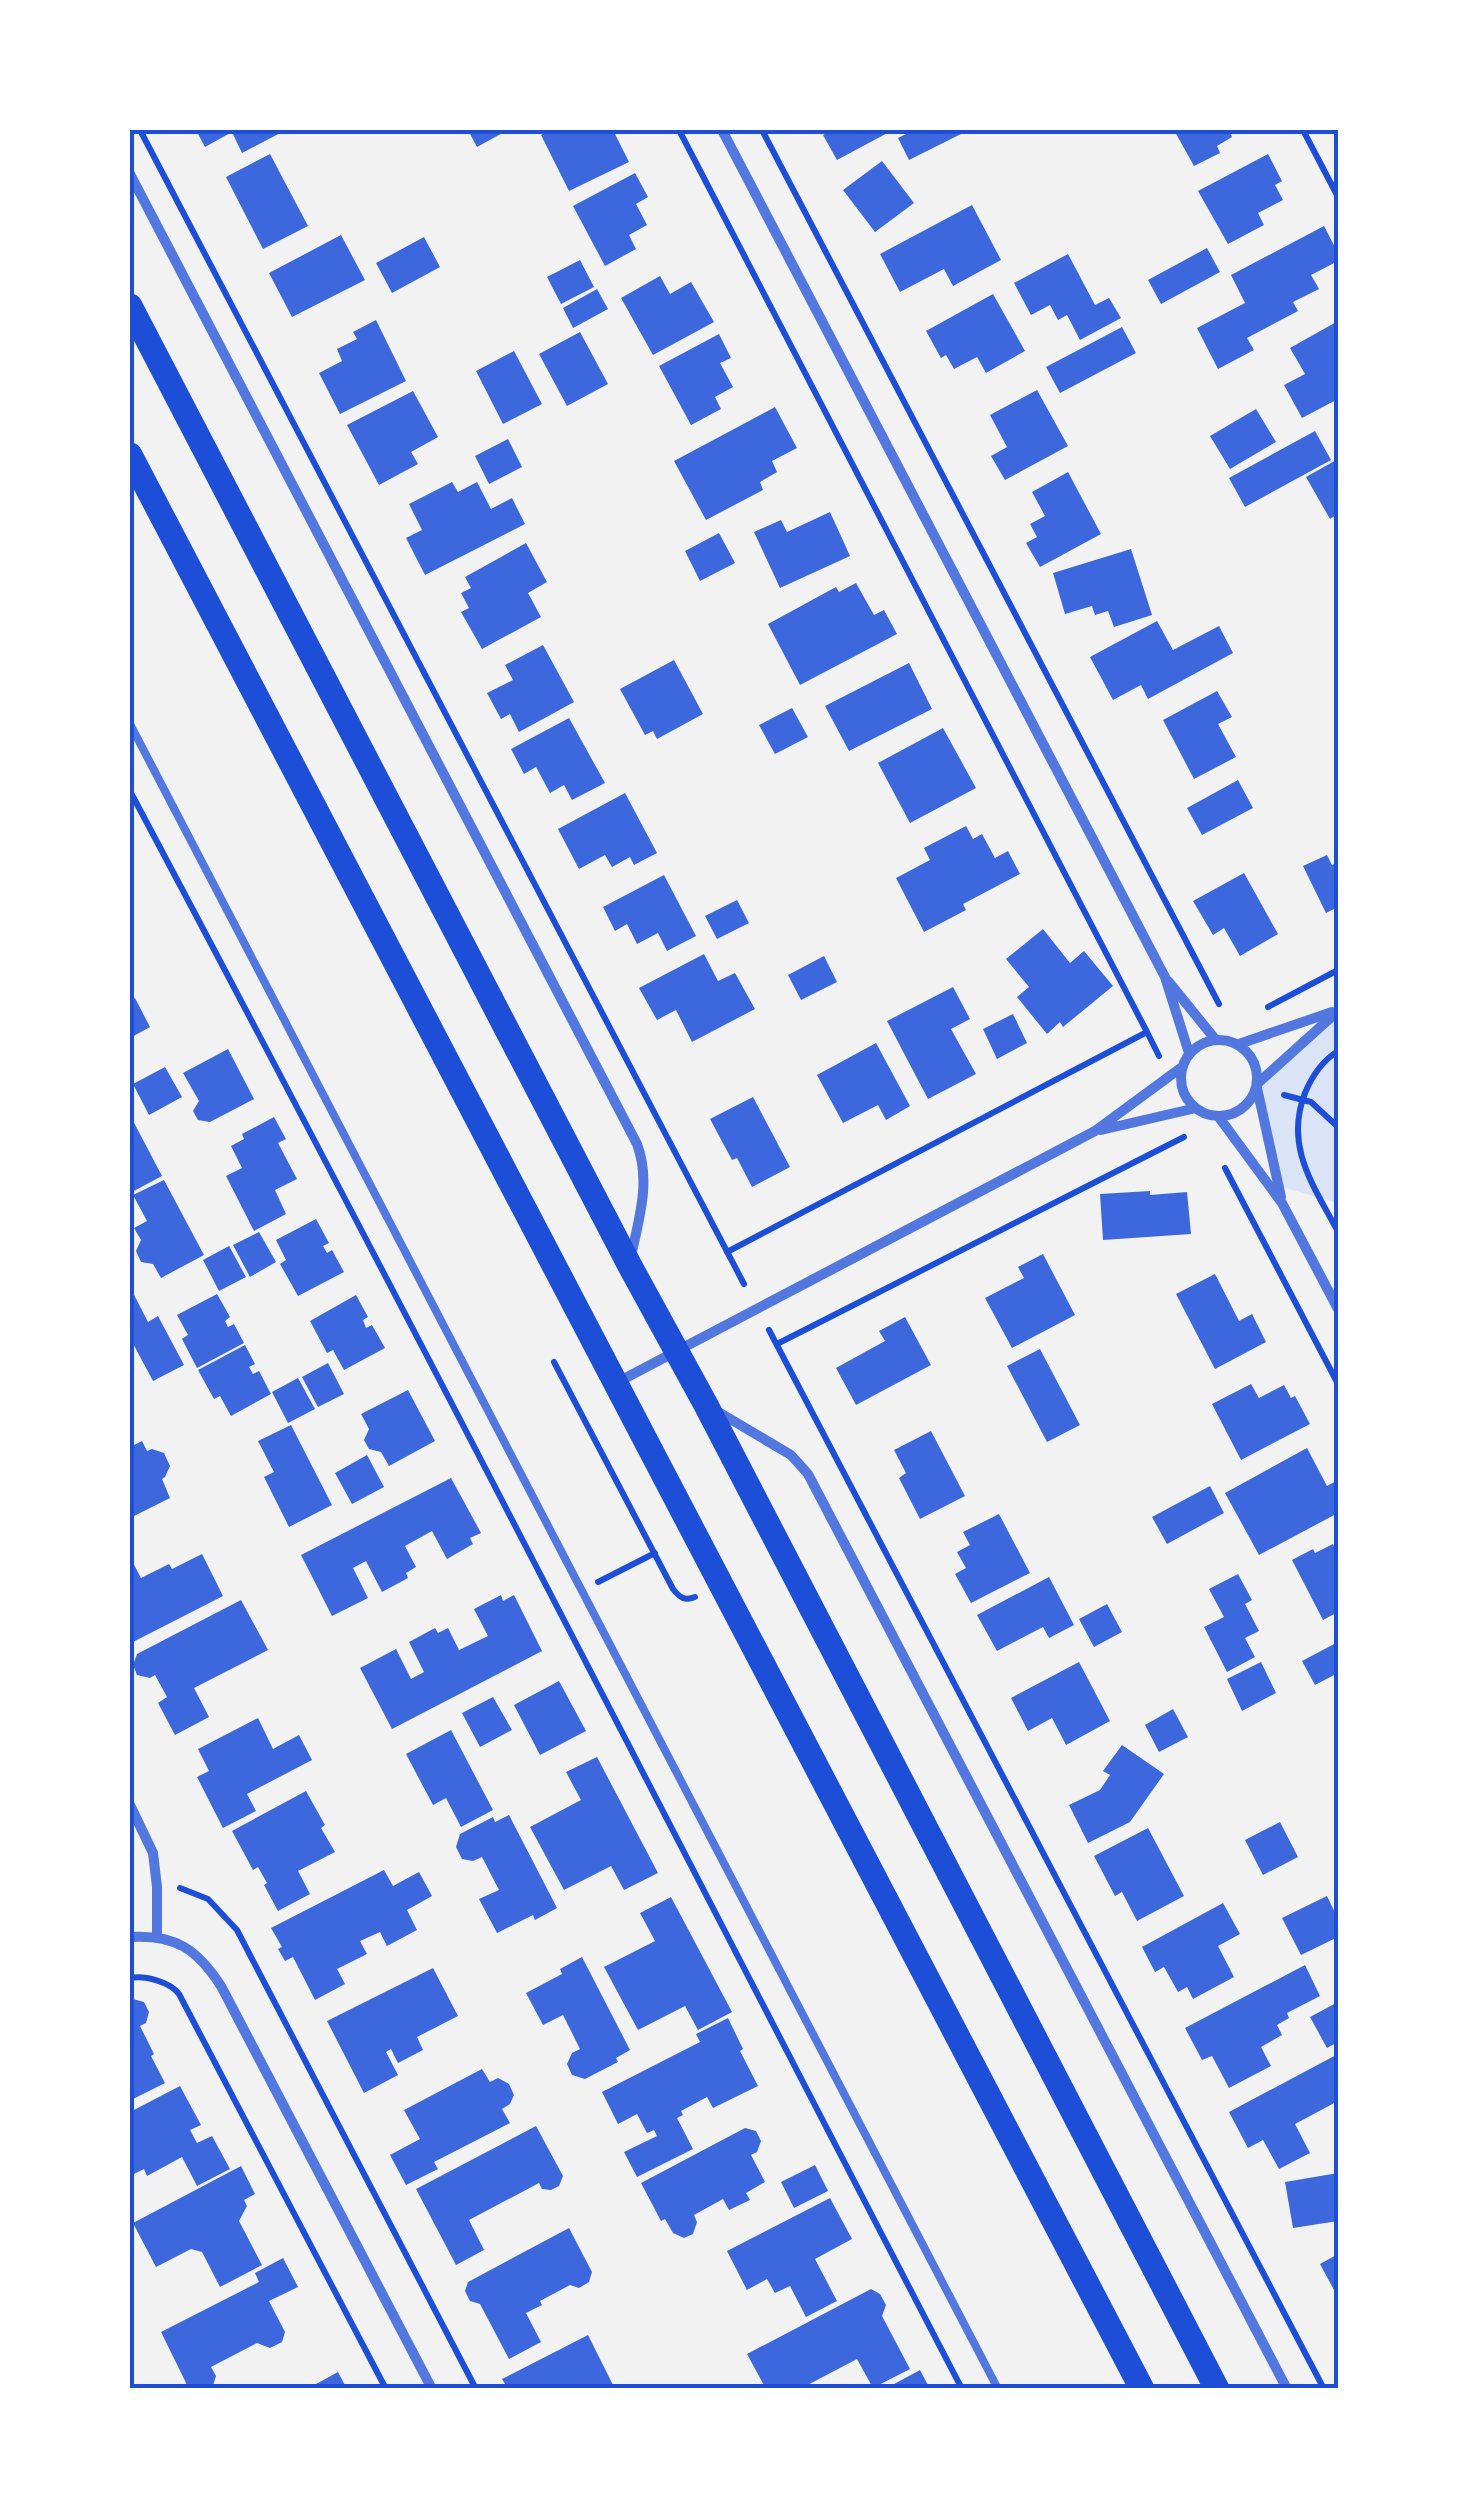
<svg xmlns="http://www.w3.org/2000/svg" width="1468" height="2519" viewBox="0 0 1468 2519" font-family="'Open Sans',sans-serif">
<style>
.green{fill:#dbe4f7}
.building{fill:#3d67dc}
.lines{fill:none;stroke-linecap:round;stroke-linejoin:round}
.path{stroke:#1d4ed8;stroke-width:6}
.service{stroke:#5277de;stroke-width:8}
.minor{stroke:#5277de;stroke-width:10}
.primary{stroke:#1d4ed8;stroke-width:25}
.neatline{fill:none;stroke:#1d4ed8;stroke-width:4}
</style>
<rect width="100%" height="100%" fill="#f2f2f2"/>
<path class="green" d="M1338,1011V1203L1278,1186L1258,1083Z"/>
<path class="building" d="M196,130H286L242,153L232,132L205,147Z
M468,130H508L477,147Z
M551,130H613L629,162L569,191L541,135Z
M832,130H893L837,160L823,135Z
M914,130H969L909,160L898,138Z
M1174,130H1229L1232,137L1217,146L1220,153L1194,166Z
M270,154L308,226L263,249L226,177Z
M1268,154L1282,181L1275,185L1283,200L1258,213L1264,225L1228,244L1198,191Z
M882,161L914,203L875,232L843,190Z
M635,173L648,197L636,204L647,225L629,235L636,249L605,266L573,206Z
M972,205L1001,260L953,286L944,269L900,292L880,254Z
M1324,226L1338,253V261L1311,275L1319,289L1293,302L1298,311L1247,338L1254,350L1218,369L1197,328L1245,303L1231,275Z
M341,235L365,280L292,317L269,273Z
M424,237L440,267L392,293L376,263Z
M1207,248L1220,272L1161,304L1148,280Z
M1068,254L1095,305L1109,298L1121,318L1080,340L1067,315L1058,320L1050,305L1031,315L1014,283Z
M580,260L594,287L561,304L547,277Z
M660,276L670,294L691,282L714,322L653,355L621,298Z
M597,289L608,309L573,328L563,308Z
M993,294L1025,351L986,373L977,357L954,369L946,355L941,358L926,331Z
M376,320L406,381L340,414L319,373L342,361L337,349L357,339L353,332Z
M1338,321V399L1302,418L1284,385L1305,374L1290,348Z
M1122,327L1136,353L1060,393L1046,367Z
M580,332L608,384L567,406L539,354Z
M719,334L731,358L720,363L733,387L715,397L721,409L691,425L659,366Z
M514,351L542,404L503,424L476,371Z
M1037,390L1068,446L1005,480L991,456L1007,447L990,415Z
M413,391L438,437L411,452L418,464L379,485L347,425Z
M775,407L797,448L772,461L777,472L760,482L763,490L706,520L674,461Z
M1256,409L1276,442L1230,469L1210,436Z
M1315,431L1331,460L1245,507L1229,478Z
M508,439L522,467L489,484L475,456Z
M1338,459V514L1330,519L1306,477Z
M1068,472L1101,534L1040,567L1026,543L1037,537L1030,524L1045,516L1032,492Z
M452,482L458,492L477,482L491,509L512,498L525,524L425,575L406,538L422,530L409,504Z
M830,512L850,556L780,588L754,532L781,520L787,532Z
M719,533L735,563L700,581L685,551Z
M526,543L547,582L528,593L541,617L482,649L461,612L469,608L461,593L471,588L465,577Z
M1131,549L1152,615L1114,627L1108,611L1095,615L1092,606L1065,614L1053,573Z
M856,583L874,615L884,610L897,634L800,685L768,624L836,587L839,592Z
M1157,621L1173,650L1219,626L1233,653L1148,699L1141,685L1113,700L1090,657Z
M543,645L574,702L519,732L510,714L501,719L487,693L513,680L505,665Z
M674,660L703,714L657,739L653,731L645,735L620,689Z
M909,663L932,709L849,751L825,706Z
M1217,691L1232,717L1218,724L1236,757L1194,779L1163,720Z
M792,708L808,737L775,754L759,725Z
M569,718L605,783L572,800L564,785L550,793L536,767L524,774L511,749Z
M943,728L976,788L910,823L878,763Z
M1238,780L1253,808L1202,835L1187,808Z
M625,793L657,853L634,865L630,857L612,867L605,855L579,869L558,829Z
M966,826L973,839L982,834L995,858L1008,851L1020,874L963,904L966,910L924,932L896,878L930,860L924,848Z
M1327,855L1332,865L1338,862V907L1326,913L1303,866Z
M1244,873L1278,934L1240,956L1224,928L1213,935L1193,901Z
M664,875L696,936L667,951L658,933L637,944L627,924L615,931L603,907Z
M737,900L749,923L717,939L705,916Z
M1043,929L1070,963L1084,951L1113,986L1063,1027L1060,1022L1047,1034L1017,997L1029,987L1006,959Z
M704,954L718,981L735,973L755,1009L692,1042L676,1010L657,1020L639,988Z
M824,956L837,982L801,1000L788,975Z
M953,987L970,1019L951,1029L976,1074L928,1099L887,1021Z
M135,998L150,1027L130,1038V1001Z
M1013,1014L1027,1043L997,1059L983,1029Z
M876,1043L910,1106L886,1120L878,1105L843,1123L817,1075Z
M228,1049L254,1099L210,1122L198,1120L193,1111L199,1101L183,1073Z
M165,1067L182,1097L149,1115L133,1084Z
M753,1097L790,1167L752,1187L737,1158L732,1160L710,1119Z
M130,1115L162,1176L132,1192L130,1189Z
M274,1117L286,1139L278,1143L297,1179L275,1190L286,1214L254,1231L226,1176L242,1168L231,1146L244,1139L242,1134Z
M164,1180L204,1255L161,1278L153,1264L141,1262L136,1251L141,1240L134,1228L147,1221L133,1195Z
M1150,1191V1195L1187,1192L1191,1234L1103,1240L1100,1194Z
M316,1219L329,1243L323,1246L327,1253L332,1250L344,1272L298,1296L280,1264L286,1260L276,1240Z
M259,1232L276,1262L250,1277L233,1245Z
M229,1246L246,1277L219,1291L203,1260Z
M1043,1254L1075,1315L1012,1348L985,1298L1024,1278L1018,1267Z
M1215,1274L1239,1321L1252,1314L1266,1342L1215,1369L1176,1294Z
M130,1287L148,1322L158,1316L184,1365L153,1381L130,1338Z
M217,1294L230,1317L225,1321L228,1327L234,1324L244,1343L197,1368L182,1339L188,1335L177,1315Z
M356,1295L368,1317L363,1320L366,1328L372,1325L385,1348L344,1370L333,1350L327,1353L310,1321Z
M905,1317L931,1365L856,1405L836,1368L885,1341L879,1331Z
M245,1345L255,1364L249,1367L253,1374L259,1371L271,1394L231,1416L220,1396L214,1399L198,1370Z
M1040,1349L1080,1425L1047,1442L1007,1366Z
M328,1363L344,1394L318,1407L302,1377Z
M298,1378L315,1409L288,1423L272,1392Z
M1251,1384L1259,1398L1284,1385L1291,1398L1295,1396L1310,1424L1241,1460L1212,1404Z
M408,1390L435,1441L389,1466L381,1452L369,1449L364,1440L369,1429L361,1414Z
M291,1425L332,1505L289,1527L264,1477L274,1472L258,1441Z
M931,1431L965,1496L920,1519L899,1478L906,1473L894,1450Z
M142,1441L147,1451L152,1449L164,1453L170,1466L165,1477L162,1479L170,1498L130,1518V1447Z
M1307,1448L1327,1486L1338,1480V1513L1259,1555L1225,1493Z
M367,1455L384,1487L352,1504L335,1473Z
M451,1478L481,1533L470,1538L473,1544L447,1559L432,1531L405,1546L416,1567L406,1573L408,1578L382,1592L366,1561L353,1568L368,1598L332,1616L301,1555Z
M1210,1486L1224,1513L1167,1544L1152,1517Z
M999,1514L1030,1573L971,1603L955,1574L966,1568L957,1552L970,1545L963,1532Z
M1333,1544L1338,1554V1612L1323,1620L1292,1560L1313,1549L1315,1553Z
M202,1554L223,1596L133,1642L130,1641V1557L141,1578L169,1564L172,1569Z
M1238,1574L1252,1600L1245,1604L1259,1631L1245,1638L1255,1657L1227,1672L1204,1627L1224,1617L1209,1589Z
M1049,1577L1074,1625L1049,1638L1043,1627L997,1651L977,1615Z
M501,1595L503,1601L514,1595L542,1651L392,1729L360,1668L396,1649L411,1679L424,1672L409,1642L435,1628L438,1633L448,1628L459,1650L488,1636L474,1609Z
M241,1600L268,1650L194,1688L209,1717L175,1735L158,1703L167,1697L155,1675L150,1678L137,1675L133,1665L137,1654Z
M1107,1604L1122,1632L1094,1647L1079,1619Z
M1338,1642V1673L1315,1685L1302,1661Z
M1079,1662L1110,1721L1066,1745L1052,1718L1028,1731L1011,1698Z
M1261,1662L1276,1693L1242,1711L1227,1679Z
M559,1681L586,1731L540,1755L514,1705Z
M493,1697L512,1730L480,1747L462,1713Z
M1173,1709L1188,1737L1159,1752L1145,1725Z
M258,1718L273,1749L299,1735L312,1760L247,1794L256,1811L223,1828L197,1777L209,1771L198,1749Z
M451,1730L493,1810L461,1827L446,1798L433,1805L406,1754Z
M1122,1745L1164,1774L1130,1822L1088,1843L1069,1805L1100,1790L1110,1775L1103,1771Z
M597,1757L658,1873L624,1890L611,1866L564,1890L530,1827L581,1800L566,1772Z
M306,1791L325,1825L321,1828L335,1852L298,1871L310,1894L278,1911L264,1885L267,1883L258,1867L253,1870L232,1831Z
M509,1815L557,1908L535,1920L533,1915L497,1933L479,1899L499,1890L482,1857L473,1861L462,1859L456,1847L460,1834L493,1817L495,1822Z
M1280,1822L1298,1857L1263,1875L1245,1840Z
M1148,1828L1184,1896L1137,1921L1122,1892L1115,1896L1094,1856Z
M384,1870L393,1886L419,1872L432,1896L407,1910L417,1930L387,1946L380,1932L360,1941L367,1954L337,1969L345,1984L315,2000L293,1957L285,1961L278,1949L282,1947L271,1928Z
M1327,1896L1338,1919V1937L1301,1955L1282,1918Z
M671,1897L732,2012L698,2030L685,2006L638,2030L604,1967L655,1941L640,1913Z
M1223,1903L1240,1934L1218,1946L1234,1977L1193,1999L1187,1987L1178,1992L1164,1967L1155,1972L1142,1947Z
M582,1957L630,2050L616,2058L618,2062L585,2079L572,2075L567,2064L572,2053L580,2049L563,2015L543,2025L526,1993L562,1974L560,1969Z
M1305,1965L1320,1996L1287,2013L1289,2018L1277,2025L1282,2035L1261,2047L1271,2066L1229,2088L1212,2056L1202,2060L1185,2028Z
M433,1968L458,2016L417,2037L423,2050L398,2063L391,2049L386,2052L398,2075L364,2093L327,2021Z
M133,1999L144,2002L149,2012L146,2023L140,2026L154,2054L151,2056L165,2083L133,2099L130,2092V2001Z
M1338,2002V2042L1327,2048L1310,2017Z
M728,2018L743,2049L740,2051L758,2086L713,2108L707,2097L681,2111L683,2115L677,2118L693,2149L637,2177L624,2152L657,2136L654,2130L647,2133L637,2114L618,2124L602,2092L700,2042L696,2034Z
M1338,2054V2101L1295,2124L1310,2153L1279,2169L1263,2140L1248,2148L1229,2112Z
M482,2069L490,2082L498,2078L509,2084L514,2095L510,2104L502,2109L510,2123L434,2162L438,2169L406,2185L390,2155L420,2139L404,2110Z
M180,2086L201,2125L190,2130L197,2143L212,2136L230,2169L197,2186L182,2157L147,2176L144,2169L134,2174L130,2173V2112Z
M536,2126L563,2176L559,2186L551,2190L542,2189L539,2183L469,2220L484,2250L456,2265L416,2189Z
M745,2128L756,2131L761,2141L757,2152L751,2155L765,2182L746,2193L750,2200L729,2210L723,2199L694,2215L697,2222L693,2234L684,2238L673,2233L665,2219L661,2221L641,2183Z
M815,2165L828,2191L794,2208L781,2182Z
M241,2166L255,2194L244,2200L247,2206L239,2221L262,2265L220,2287L202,2252L191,2249L156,2267L133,2223Z
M1338,2173V2221L1293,2228L1285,2182Z
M830,2198L852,2239L815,2259L837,2301L806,2317L790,2286L775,2293L767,2279L747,2290L727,2251Z
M569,2228L592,2272L589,2282L579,2288L570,2285L540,2301L542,2305L526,2313L541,2342L509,2359L480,2304L470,2301L465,2291L468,2282Z
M1338,2254V2288L1334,2290L1320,2264Z
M283,2258L298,2287L269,2301L285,2332L282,2342L270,2348L257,2343L211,2367L216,2376L212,2389H189L161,2332L259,2282L255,2273Z
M871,2289L880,2294L886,2305L882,2316L910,2369L873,2388L857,2359L800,2389H766L747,2354Z
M588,2335L615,2389H508L502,2379Z
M920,2370L930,2389H885Z
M338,2372L347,2389H307Z"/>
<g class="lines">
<path class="path" d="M140,130L744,1284
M679,130L1147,1032
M762,130L1219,1004
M1303,130L1338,197
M130,791C412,1321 685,1856 962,2389
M1268,1007L1338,970
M1338,1051C1322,1061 1312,1076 1305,1093C1284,1147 1314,1186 1338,1232
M1284,1095L1311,1102L1338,1127
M1225,1168L1338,1384
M727,1252L1147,1032L1159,1056
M769,1330L1324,2389
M777,1344L1184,1137
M554,1362L673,1589C680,1598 685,1601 695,1597
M598,1582L655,1553
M180,1888L208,1899L237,1930L476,2389
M130,1978C145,1975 170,1982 179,1994L386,2389"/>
<path class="service" d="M130,724L998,2389"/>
<path class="minor" d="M722,130L1165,977L1189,1053
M130,174L637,1144C651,1181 639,1219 631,1256
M1168,981L1215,1039
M1181 1078a38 38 0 1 1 76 0a38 38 0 1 1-76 0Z
M1239,1044L1332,1012
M1258,1083L1338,1011
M1257,1088L1281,1197
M1218,1116L1282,1203L1338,1309
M1101,1130L1196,1108
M616,1383L1095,1131L1182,1067
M715,1410L791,1455L808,1474L1287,2389
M130,1805L153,1853L157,1887V1937
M130,1937C175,1934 197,1949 221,1986L432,2389"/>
<path class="primary" d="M130,306L630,1266L706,1405L1217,2389
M130,455L1142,2389"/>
</g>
<rect width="1468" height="2519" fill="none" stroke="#ffffff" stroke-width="265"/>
<rect x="132" y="132" width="1204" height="2254" class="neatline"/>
</svg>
